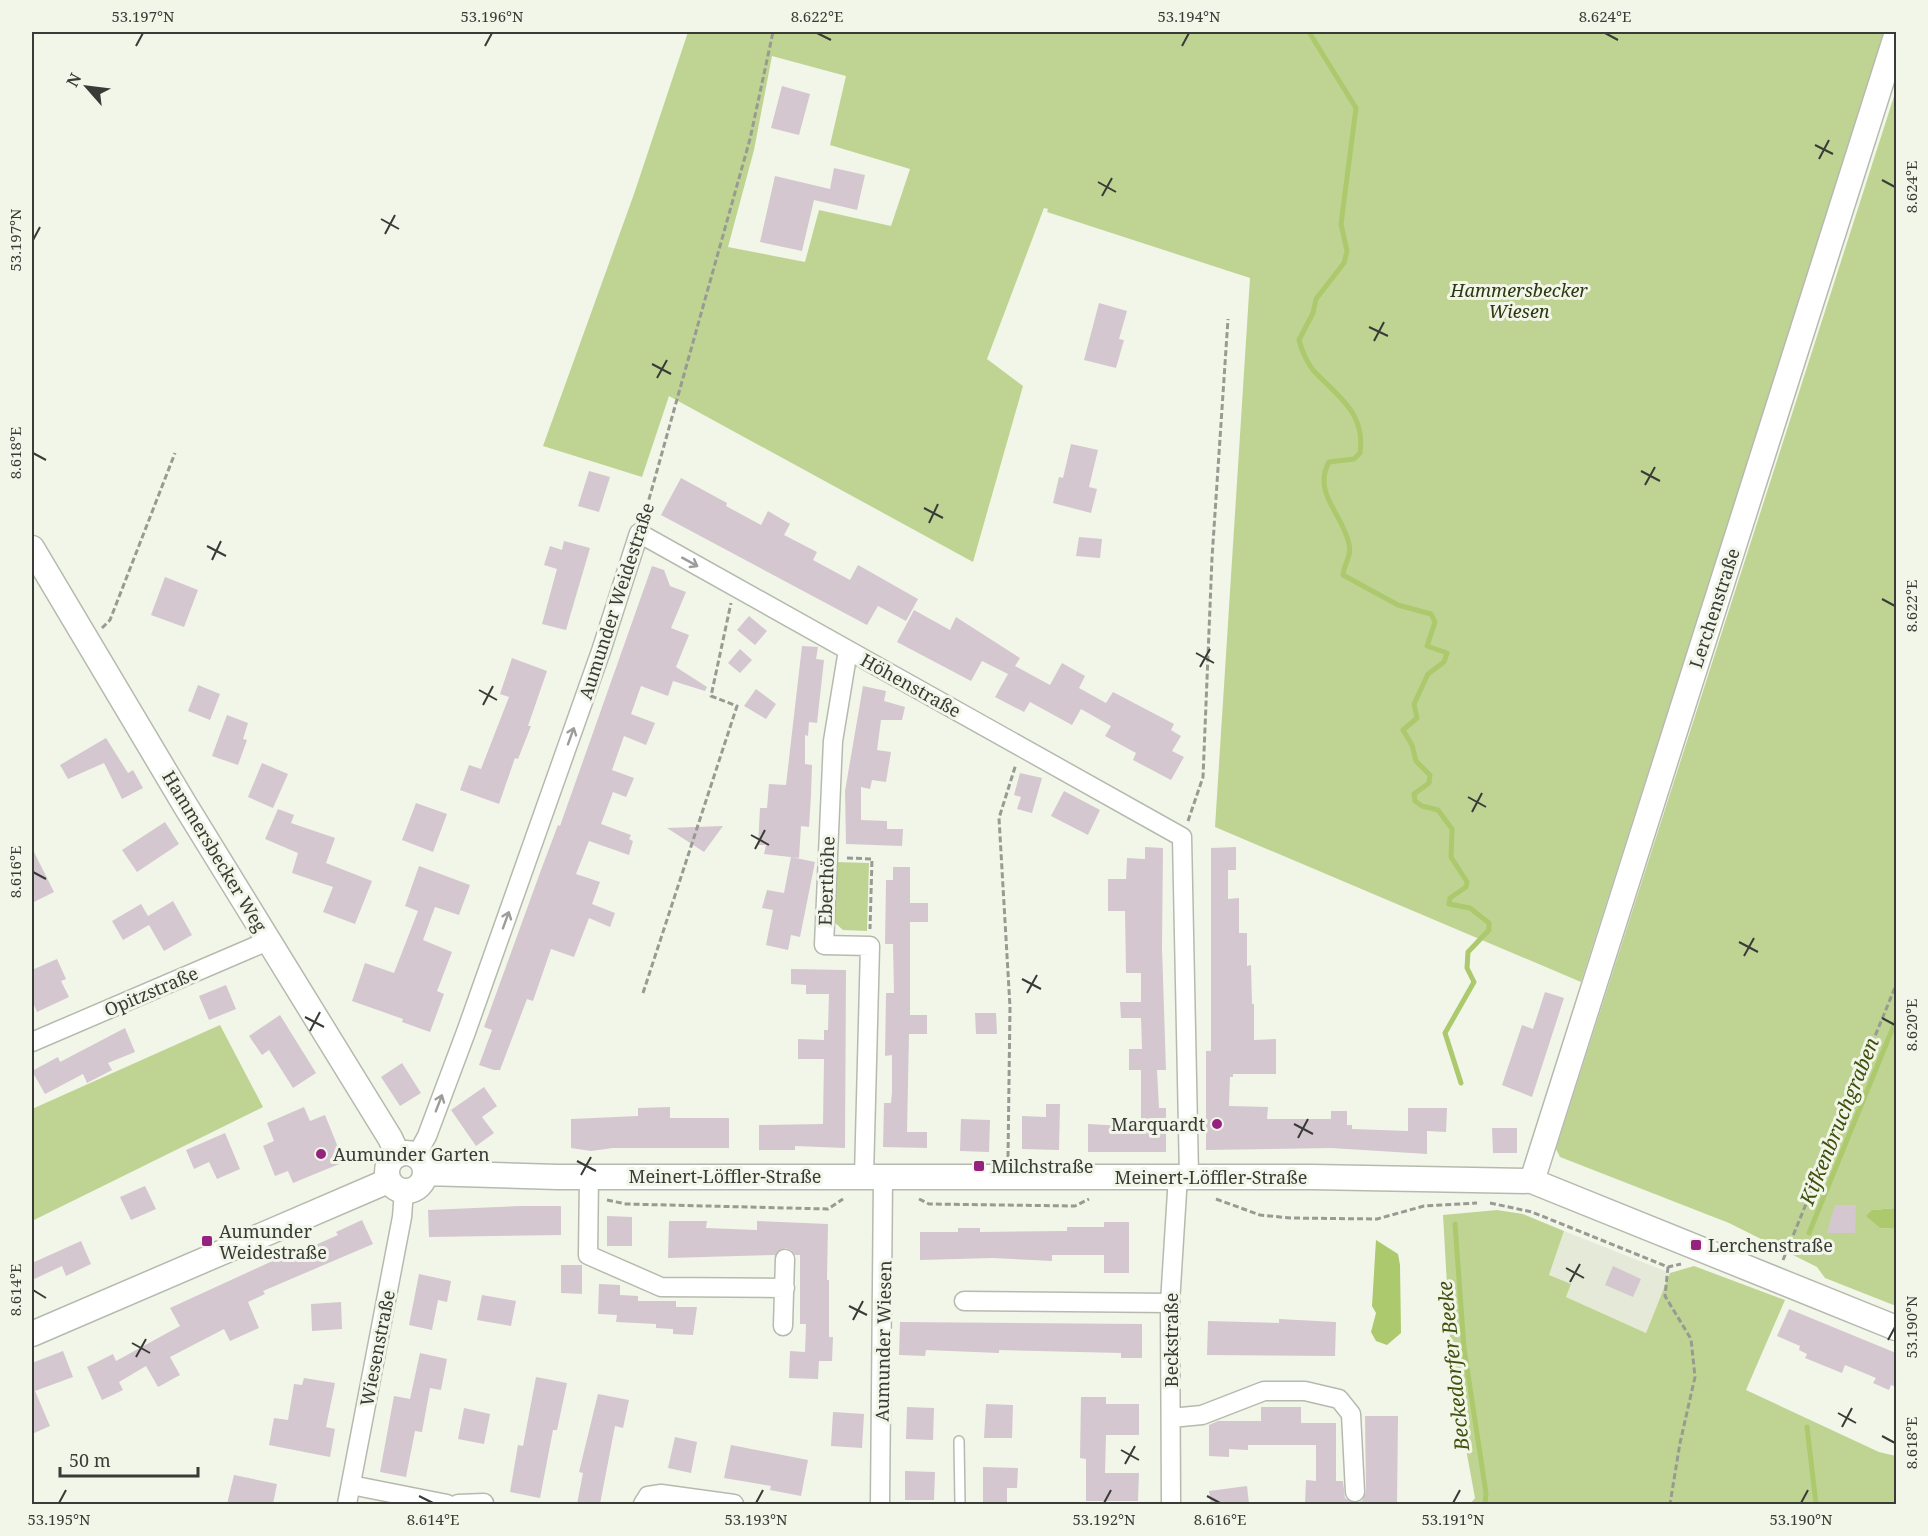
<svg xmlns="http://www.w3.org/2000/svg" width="1928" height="1536" viewBox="0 0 1928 1536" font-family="'Noto Serif',serif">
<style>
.built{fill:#e4ead7}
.green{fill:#bfd493;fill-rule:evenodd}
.water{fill:#adc96d}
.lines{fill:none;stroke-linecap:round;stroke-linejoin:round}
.stream{stroke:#adc96d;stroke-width:5}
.building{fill:#d4c7d0}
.service-casing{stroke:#b6baae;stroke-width:12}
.minor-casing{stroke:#b6baae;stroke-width:21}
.tertiary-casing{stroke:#b6baae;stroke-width:27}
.path{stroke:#989b92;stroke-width:3;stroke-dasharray:6 3;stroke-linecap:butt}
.service{stroke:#fff;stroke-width:9}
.minor{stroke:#fff;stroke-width:18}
.tertiary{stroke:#fff;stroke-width:24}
.oneway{stroke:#9c9d9a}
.ticks{fill:none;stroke:#393b36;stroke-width:2}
.poi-dot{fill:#962280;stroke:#f1f6e9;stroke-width:2}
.labels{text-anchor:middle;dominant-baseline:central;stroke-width:6;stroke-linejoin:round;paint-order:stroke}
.park-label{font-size:18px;font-style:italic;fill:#2d3812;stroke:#f1f6e9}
.street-label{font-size:18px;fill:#393b36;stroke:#f1f6e9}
.poi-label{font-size:18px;fill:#393b36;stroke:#f1f6e9;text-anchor:start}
.water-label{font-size:20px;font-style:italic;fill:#40510d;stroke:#f1f6e9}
.neatline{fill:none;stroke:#393b36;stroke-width:2}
.ticks-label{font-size:15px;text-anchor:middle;fill:#393b36}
</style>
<rect width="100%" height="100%" fill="#f1f6e9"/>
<path class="built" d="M1564,1231L1670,1273L1646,1333L1566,1297L1549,1275Z"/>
<path class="green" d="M688,32H1885L1581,982L1215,827L1250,278L1047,212L1048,209L1044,208L987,359L1023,386L973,562L669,396L642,477L543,446L634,194ZM772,56L846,76L830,145L910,169L891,226L819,210L805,262L728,247L754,150Z
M1896,90V1208L1872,1210L1880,1228L1896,1229V1306L1825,1278L1817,1267L1729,1223L1560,1157L1556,1149Z
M836,862L869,863L867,931L843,930L833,921Z
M220,1025L263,1107L32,1221V1109Z
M1497,1210L1523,1214L1564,1231L1549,1275L1571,1284L1566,1297L1646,1333L1670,1273L1694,1266L1785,1300L1746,1390L1879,1452L1896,1456V1504H1470L1475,1498L1452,1373L1443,1215Z"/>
<path class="water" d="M1896,1208V1229L1880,1228L1866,1216L1872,1210Z
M1376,1240L1398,1254L1400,1265L1401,1333L1387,1345L1376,1341L1371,1332L1376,1313L1372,1306Z"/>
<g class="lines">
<path class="stream" d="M1309,32L1356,108L1341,224L1347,251L1344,263L1316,299L1313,313L1299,340C1302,351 1306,361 1313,370C1336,395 1366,412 1360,453L1354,459L1329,462C1312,493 1343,514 1349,544C1352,556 1344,564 1343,575L1398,605L1431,614L1435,622L1427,646L1447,653L1444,662L1428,674L1414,704L1417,718L1403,730L1412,745L1416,761L1430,775L1429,783L1414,794L1415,801L1422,806L1438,810L1452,829L1451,857L1467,882L1466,887L1450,898L1449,904L1470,908L1489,923V930L1468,952L1467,968L1474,982L1445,1033L1461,1083
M1455,1224L1464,1348L1486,1493L1485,1504
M1809,1233L1896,1020
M1807,1427L1816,1504"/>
</g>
<path class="building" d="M782,86L810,94L799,135L771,128Z
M834,168L865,175L857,210L814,200L802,251L760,242L775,176L830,189Z
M1099,303L1127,311L1119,339L1124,340L1116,368L1084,360Z
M1071,444L1098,450L1089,487L1097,489L1091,513L1053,503L1059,477L1063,478Z
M589,471L610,477L599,512L578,506Z
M681,478L727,503L726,506L761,525L768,511L790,524L784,535L817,552L813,560L850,580L858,565L918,599L906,621L878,606L867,625L661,515Z
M1079,537L1102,539L1100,558L1076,556Z
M564,541L590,548L566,630L542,624L557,569L544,565L550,546L562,550Z
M652,566L664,570L670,586L686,592L671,628L689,635L676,667L707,687L705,691L673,681L668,696L641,686L631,714L655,723L646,745L624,736L612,770L634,778L626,797L613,792L601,824L631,835L629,839L633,841L629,855L589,841L576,874L600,882L592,904L615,913L610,927L589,918L574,957L551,949L533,1001L527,999L500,1070H494L479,1065L492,1030L484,1027L541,870L558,825L560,826Z
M165,577L198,590L184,627L151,615Z
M914,610L950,630L956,617L1020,658L1015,666L1050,685L1062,663L1085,676L1079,688L1106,703L1113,692L1174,724L1171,730L1181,736L1172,751L1184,757L1171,780L1133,760L1136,753L1105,736L1111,726L1081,709L1072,725L1030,702L1024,712L995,697L1008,674L982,661L971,681L897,642Z
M749,616L767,631L755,645L737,630Z
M802,646L818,647L816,659L824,660L817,723L809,722L808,736L805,735V764L812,765L811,796L809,827L801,826L799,858L764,854L766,845H758L760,808H767L769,784L786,785Z
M740,649L752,660L740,673L728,663Z
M512,658L547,671L528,726H531L518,759L515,758L499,804L460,790L469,765L481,769L509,697L500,694Z
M198,685L220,694L210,720L188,711Z
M863,686L886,691L884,701L905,707L902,720H881L877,750L891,752L886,782L872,780L870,789L861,787V820L887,821V829H903L902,846L846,844L845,791Z
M756,689L776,704L766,719L744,706Z
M227,715L248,723L243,739L247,740L238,765L212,756Z
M106,738L128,773L133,770L143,788L122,799L104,763L68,779L60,765Z
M262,763L288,774L273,808L248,797Z
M1020,773L1042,778L1032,813L1017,809L1021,797L1014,795Z
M1064,791L1100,810L1088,835L1051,816Z
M416,803L447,814L433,852L402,840Z
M278,809L294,815L291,823L335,838L326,863L372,881L355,924L323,912L333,887L292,873L298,853L265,839Z
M165,822L179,844L137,872L122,850Z
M723,826L704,852L667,828Z
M1145,847L1163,848L1162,948L1166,1070H1157L1159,1108H1166V1152H1088V1124L1141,1127V1070H1129V1049H1142L1141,1018H1121L1120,1002H1141V973H1126L1125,911H1108V879H1126L1127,858L1145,859Z
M1236,847V870H1228V899L1239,898V933H1247V966L1251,965L1252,1004H1254V1040L1276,1039V1074H1233V1077H1230L1229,1106L1268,1107L1267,1119H1331V1111H1347V1125H1352V1129L1408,1131V1108H1447L1446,1132L1427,1131V1154L1331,1148L1206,1150V1051H1211V848Z
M32,848L54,892L32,903Z
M791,857L815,862L800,937L791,935L788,950L766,945L773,910L762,908L767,890L784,893Z
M419,866L470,885L459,915L435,907L423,940L452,952L437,991L444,994L430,1032L402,1022L403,1019L352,1001L365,963L394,973L418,911L405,906Z
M893,867H910V903H928V922H910V1015H927V1034H909L907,1132H927V1148L883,1147L884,1103H891L892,1092V1055L885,1056L886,993H894L893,944H885L886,880H893Z
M173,901L192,935L164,951L149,925L123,940L112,921L141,904L148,916Z
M57,959L66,979L61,981L69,997L37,1012L32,1000V970Z
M791,969L846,970L845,1148L795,1146V1150H759V1125L823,1124L824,1059H798V1039L824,1040V1030H828L829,994H806V985L791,984Z
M226,985L236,1009L209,1020L199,996Z
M1545,992L1564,998L1532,1097L1502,1085L1522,1025L1533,1029Z
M975,1013H996L997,1034H976Z
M280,1015L316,1073L293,1088L269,1050L262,1055L249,1036Z
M125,1028L135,1052L108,1063L112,1070L87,1083L83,1074L45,1094L32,1071L58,1057L60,1062Z
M402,1063L421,1093L400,1106L381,1077Z
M484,1087L497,1106L482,1117L494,1133L476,1146L451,1110Z
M1046,1104H1060L1059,1150L1022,1149V1116L1046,1117Z
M304,1107L310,1121L325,1115L344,1162L293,1183L288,1171L275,1176L263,1146L274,1141L267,1123Z
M670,1107V1118H729V1148H613L591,1151L571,1148V1119L638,1116V1108Z
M961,1119L990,1120L989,1152L960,1151Z
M1492,1128H1517V1153H1493Z
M225,1133L240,1169L217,1179L209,1162L194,1169L186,1150Z
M145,1186L156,1209L131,1220L120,1197Z
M1835,1205H1856L1855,1233H1827Z
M522,1206H561V1235L429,1237L428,1210Z
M607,1216L632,1217V1246H607Z
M362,1220L373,1244L263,1291L265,1294L248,1302L259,1328L230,1341L224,1329L170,1357L180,1375L158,1387L146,1366L119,1382L123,1390L102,1400L87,1367L113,1354L116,1361L180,1326L170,1308L303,1247L304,1250L338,1235L336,1232Z
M669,1221H707L706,1228L757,1230V1221L828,1224L827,1280H829V1337H833L832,1361H819L818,1379L789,1378L790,1351L805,1352L806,1324H800V1255H795L791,1250L785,1248L775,1255L668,1258Z
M1104,1222H1129V1273H1104V1255H1052V1261L993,1258L920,1260V1232H958V1228H980V1232L1067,1231V1227H1104Z
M81,1241L91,1264L66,1276L62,1266L32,1280V1263Z
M561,1265H582V1294L561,1293Z
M1613,1266L1641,1279L1633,1297L1605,1285Z
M419,1274L451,1281L447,1302L438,1300L432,1330L409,1325Z
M599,1284L620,1285V1295L638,1296V1301H676V1307H697L693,1335L673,1334V1329L656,1328V1324L616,1322L617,1315L598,1314Z
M482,1295L516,1301L511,1326L477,1320Z
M341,1302L342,1329L312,1331L311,1304Z
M1789,1309L1896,1353V1387L1891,1385L1889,1390L1873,1383L1876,1378L1845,1365L1842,1373L1805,1358L1807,1354L1799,1350L1800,1346L1777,1336Z
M1279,1319L1336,1322L1335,1356L1207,1355L1208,1321L1279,1323Z
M900,1322L1142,1324V1358H1121V1353L999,1350V1353L926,1350L925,1356L899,1355Z
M63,1351L73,1377L35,1391L50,1426L32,1434V1363Z
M420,1353L447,1359L441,1390L430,1388L422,1432L415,1431L406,1477L380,1472L394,1396L410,1399Z
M536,1377L567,1383L557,1430H553L540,1498L510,1492L518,1445L523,1446Z
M304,1378L335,1383L326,1427L335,1429L330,1457L269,1445L274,1418L288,1420L294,1384L302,1385Z
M598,1394L629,1400L623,1428L615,1426L600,1504H577L583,1473L579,1472Z
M1081,1397H1106V1404H1139V1435H1106L1105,1473H1139L1138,1501H1086V1459L1080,1458Z
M986,1404L1013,1405L1012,1438H984Z
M907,1407L934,1408L933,1440L906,1439Z
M1261,1407H1301V1423H1336V1481H1343L1345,1498L1355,1503L1362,1501L1366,1492L1365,1416H1398L1397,1504H1305L1306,1480L1316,1481V1445H1248V1450L1229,1449V1457L1209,1456V1425L1218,1421H1261Z
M464,1408L490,1414L484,1444L458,1439Z
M833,1412L864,1414L862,1448L831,1446Z
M675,1437L697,1442L691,1473L668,1468Z
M731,1445L808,1460L801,1496L770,1490L771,1486L724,1478Z
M983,1467L1018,1468L1017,1488H1007V1504H983Z
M905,1471L935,1472L934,1500H905Z
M234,1475L277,1484L273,1504L252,1502L251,1504H227Z
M1247,1486L1249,1504H1211L1209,1491Z"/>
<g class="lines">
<g class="service-casing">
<path id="service" d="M959,1441L960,1504"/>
</g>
<g class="minor-casing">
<path id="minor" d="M848,650L833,741L824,945L870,946L864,1176
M32,1042L270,940
M416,1156L427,1136L466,1032L601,651L639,533L1182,837L1189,1176
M589,1176L588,1255L661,1287L785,1288
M964,1301L1170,1303
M783,1326L785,1259
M1171,1418L1202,1415L1264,1391H1305L1339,1399L1351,1414L1355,1492
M351,1485L447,1504
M347,1504L402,1217L404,1191
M458,1504L484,1503
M643,1504L648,1496L661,1494L734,1504
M880,1504L883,1177
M1171,1504L1170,1303L1178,1176"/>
</g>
<g class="tertiary-casing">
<path id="tertiary" d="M32,548L185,805L390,1138L398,1155
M387 1172a19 19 0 1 1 38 0a19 19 0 1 1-38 0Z
M425,1173L557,1177H1312L1532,1181L1896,1328
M1532,1181L1896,36
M32,1334L388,1181"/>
</g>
<path class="path" d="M644,517L750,139L773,32
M102,628L110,620L175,453
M1188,821L1203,777L1212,558L1228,319
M847,858L872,859L870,929
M643,993L737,706L711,696L731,603
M1008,1157L1010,1007L999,818L1016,764
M919,1199L929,1204L1075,1206L1089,1199
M1216,1199L1260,1215L1291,1218L1377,1219L1424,1206L1477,1203
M607,1200L626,1204L828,1209L843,1199
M1490,1203L1532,1212L1668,1267L1681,1264
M1783,1260L1896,985
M1668,1267L1665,1296L1691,1339L1695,1377L1680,1443L1670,1504"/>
<use href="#service" class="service"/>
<use href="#minor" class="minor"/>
<use href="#tertiary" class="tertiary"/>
</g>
<defs><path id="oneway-shaft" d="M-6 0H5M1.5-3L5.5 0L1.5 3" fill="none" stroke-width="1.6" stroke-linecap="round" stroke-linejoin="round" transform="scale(1.5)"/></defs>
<g class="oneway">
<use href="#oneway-shaft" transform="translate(690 562) rotate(29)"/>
<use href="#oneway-shaft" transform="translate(571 736) rotate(-70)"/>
<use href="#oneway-shaft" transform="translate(506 920) rotate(-70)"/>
<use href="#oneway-shaft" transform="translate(439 1103) rotate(-69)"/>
</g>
<path class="ticks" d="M817,33L831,40M1605,33L1618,40M136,46L143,33M485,46L492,33M1182,46L1189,33M1815,145L1833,154M1819,159L1829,140M1882,180L1895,187M1098,182L1116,192M1102,196L1112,178M381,219L399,229M385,234L395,215M33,240L40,227M1369,327L1388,336M1374,341L1384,322M652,364L671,374M657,378L667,360M33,453L46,460M1641,471L1660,481M1645,485L1655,467M924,508L943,518M929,523L938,504M207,546L226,556M212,560L221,541M1882,599L1895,606M1196,653L1214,663M1200,667L1210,649M479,690L497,700M483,705L493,686M1468,797L1486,807M1472,812L1482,793M751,835L769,845M755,849L765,830M33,872L46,879M1739,942L1758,952M1744,956L1754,938M1022,979L1041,989M1027,993L1037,975M305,1017L324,1027M1882,1018L1895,1025M310,1031L320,1012M1294,1124L1313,1134M1298,1138L1308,1119M577,1161L596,1171M581,1175L591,1157M1566,1268L1584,1278M1570,1282L1580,1264M33,1290L46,1298M849,1306L867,1315M853,1320L863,1301M1888,1340L1895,1327M132,1343L150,1353M136,1357L146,1339M1838,1413L1856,1423M1842,1427L1852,1408M1882,1436L1895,1443M1121,1450L1139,1460M1125,1464L1135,1446M419,1496L433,1503M1207,1496L1220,1503M59,1503L66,1490M756,1503L763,1490M1104,1503L1111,1490M1453,1503L1460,1490M1801,1503L1808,1490"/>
<g class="poi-dot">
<circle cx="1217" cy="1124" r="6"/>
<circle cx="321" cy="1154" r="6"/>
<rect x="973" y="1160" width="12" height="12" rx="3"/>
<rect x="201" y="1235" width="12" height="12" rx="3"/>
<rect x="1690" y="1239" width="12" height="12" rx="3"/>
</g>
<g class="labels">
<g class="park-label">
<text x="1519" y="290">Hammersbecker<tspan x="1519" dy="21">Wiesen</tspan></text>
</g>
<g class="street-label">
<text transform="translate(616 601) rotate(-72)">Aumunder Weidestraße</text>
<text transform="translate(1714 608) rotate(-72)">Lerchenstraße</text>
<text transform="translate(911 685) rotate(29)">Höhenstraße</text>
<text transform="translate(215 851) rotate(59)">Hammersbecker Weg</text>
<text transform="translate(826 881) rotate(-88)">Eberthöhe</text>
<text transform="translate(151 991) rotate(-23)">Opitzstraße</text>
<text x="725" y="1176">Meinert-Löffler-Straße</text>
<text x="1211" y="1177">Meinert-Löffler-Straße</text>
<text transform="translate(1171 1340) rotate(-90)">Beckstraße</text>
<text transform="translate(883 1341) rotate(-89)">Aumunder Wiesen</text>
<text transform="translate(377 1348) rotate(-79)">Wiesenstraße</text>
</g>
<g class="poi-label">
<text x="1205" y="1124" text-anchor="end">Marquardt</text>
<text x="333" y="1154">Aumunder Garten</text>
<text x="991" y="1166">Milchstraße</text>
<text x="219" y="1231">Aumunder<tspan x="219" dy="21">Weidestraße</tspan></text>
<text x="1708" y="1245">Lerchenstraße</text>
</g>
<g class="water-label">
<text transform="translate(1839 1121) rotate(-68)">Kifkenbruchgraben</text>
<text transform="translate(1453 1366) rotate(-96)">Beckedorfer Beeke</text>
</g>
</g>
<rect width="1928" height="1536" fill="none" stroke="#f1f6e9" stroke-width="66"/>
<g transform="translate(87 87) rotate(298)" stroke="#f1f6e9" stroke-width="4.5" paint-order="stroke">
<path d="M0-4.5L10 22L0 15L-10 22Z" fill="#393b36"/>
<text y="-9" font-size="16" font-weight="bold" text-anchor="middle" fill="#393b36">N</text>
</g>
<path d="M60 1467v9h138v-9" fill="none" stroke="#393b36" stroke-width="3"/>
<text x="69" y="1467" font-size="18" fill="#393b36" stroke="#f1f6e9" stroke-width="4.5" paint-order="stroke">50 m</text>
<rect x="33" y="33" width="1862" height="1470" class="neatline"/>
<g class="ticks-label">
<text x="143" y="22">53.197°N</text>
<text x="492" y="22">53.196°N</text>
<text x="817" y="22">8.622°E</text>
<text x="1189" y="22">53.194°N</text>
<text x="1605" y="22">8.624°E</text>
<text transform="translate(1912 187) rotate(-90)" y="5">8.624°E</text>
<text transform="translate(16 240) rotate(-90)" y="5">53.197°N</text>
<text transform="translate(16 453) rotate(-90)" y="5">8.618°E</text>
<text transform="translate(1912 606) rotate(-90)" y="5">8.622°E</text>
<text transform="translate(16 872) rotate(-90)" y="5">8.616°E</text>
<text transform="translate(1912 1025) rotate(-90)" y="5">8.620°E</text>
<text transform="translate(16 1290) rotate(-90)" y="5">8.614°E</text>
<text transform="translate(1912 1327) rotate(-90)" y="5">53.190°N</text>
<text transform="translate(1912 1443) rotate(-90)" y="5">8.618°E</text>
<text x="59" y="1525">53.195°N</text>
<text x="433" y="1525">8.614°E</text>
<text x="756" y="1525">53.193°N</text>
<text x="1104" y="1525">53.192°N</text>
<text x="1220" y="1525">8.616°E</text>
<text x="1453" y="1525">53.191°N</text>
<text x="1801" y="1525">53.190°N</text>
</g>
</svg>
